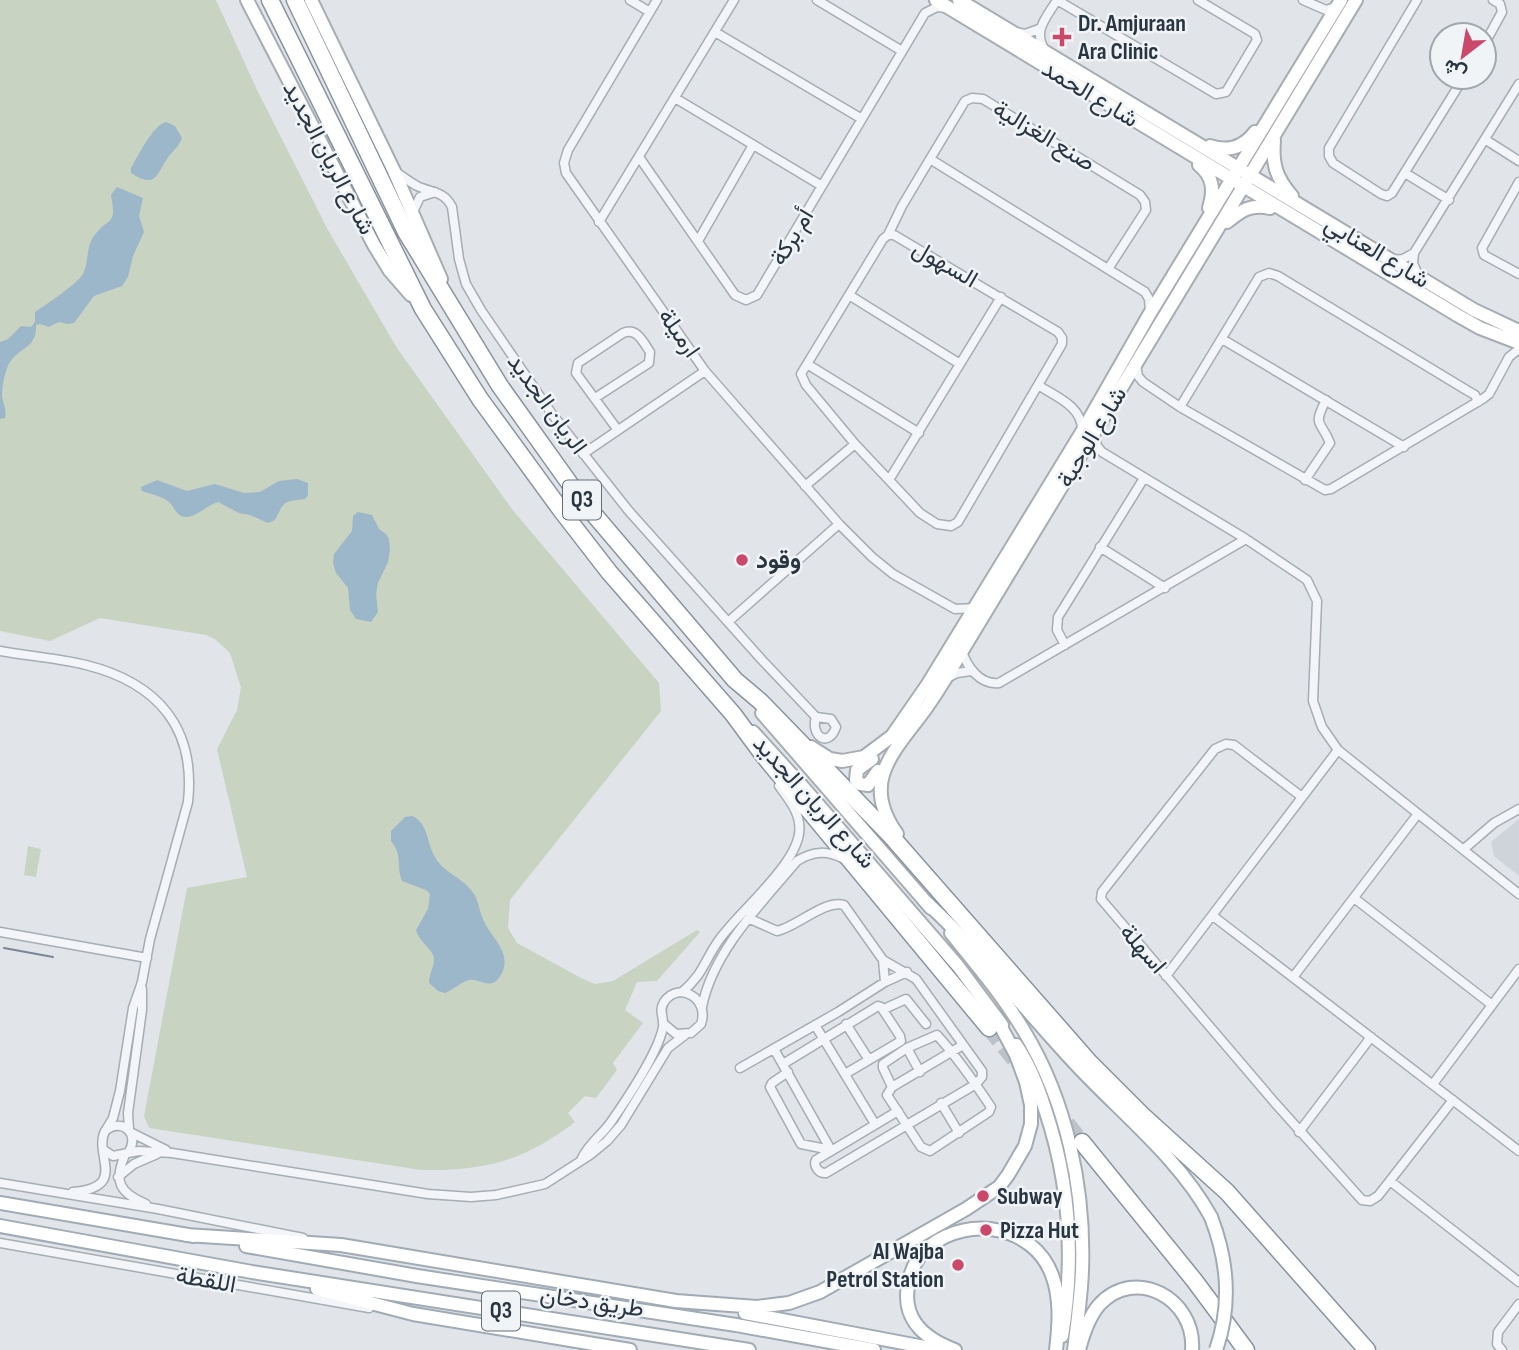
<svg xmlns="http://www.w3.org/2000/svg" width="1519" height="1350" viewBox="0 0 1519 1350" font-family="'Sofia Sans Condensed',Vazirmatn,sans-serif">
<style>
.built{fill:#cfd4db}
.green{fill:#c8d3c2}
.water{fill:#9cb7c9}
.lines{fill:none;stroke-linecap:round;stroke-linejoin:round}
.highway-tunnel{stroke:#bcc2c7;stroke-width:16;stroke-dasharray:16 8;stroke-linecap:butt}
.street-casing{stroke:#a6adb3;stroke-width:11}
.secondary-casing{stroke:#a6adb3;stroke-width:16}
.primary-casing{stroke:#a0abb5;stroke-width:16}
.highway-casing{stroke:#8894a0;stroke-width:19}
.street{stroke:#f3f5f8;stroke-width:8}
.secondary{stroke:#fff;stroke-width:12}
.primary{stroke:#fff;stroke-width:12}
.highway{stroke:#fff;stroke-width:16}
.tram{stroke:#7a8693;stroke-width:2}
.primary-bridge-casing{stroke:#a0abb5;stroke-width:16;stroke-linecap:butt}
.primary-bridge{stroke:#fff;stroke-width:12}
.poi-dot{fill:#cc486b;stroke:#f0f4f7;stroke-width:2.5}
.labels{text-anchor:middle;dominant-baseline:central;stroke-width:5;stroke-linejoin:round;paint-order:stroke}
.shield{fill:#f0f4f7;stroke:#656e78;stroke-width:2}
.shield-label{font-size:23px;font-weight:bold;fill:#293541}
.poi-label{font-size:24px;font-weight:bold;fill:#293541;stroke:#f0f4f7;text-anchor:start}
.street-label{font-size:24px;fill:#293541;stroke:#f0f4f7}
</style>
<rect width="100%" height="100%" fill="#e1e5e9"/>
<path class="built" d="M1519,819V876L1494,856L1491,842Z"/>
<path class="green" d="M0,0H216L257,90L328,230L397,348L511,508L659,683L661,711L510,900L508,928L517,943L581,978L595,984L613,981L697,930L700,932L657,981L637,982L625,1010L643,1023L613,1063L617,1070L596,1098L585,1096L568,1113L575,1122C524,1161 485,1171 421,1170L149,1128L144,1116L187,888L247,877L217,749L237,710L241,687L230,653L215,639L206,635L100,618L50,641L0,631Z
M28,846L41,849L36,877L24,875Z"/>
<path class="water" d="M166,122L175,126L182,138C179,146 174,150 169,156C156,173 158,190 131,173V168C138,156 153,125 166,122Z
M117,187L143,198L139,216L144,232L133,256L128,277L122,286L94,296L74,323L68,324L59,322L49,327L40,324L36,325C37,351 16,346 7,368C4,376 2,388 2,396C3,404 7,410 5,418L0,419V342L8,339L21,326L31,327L35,322V312C46,305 77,284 83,274C89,262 86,246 94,236C109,216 117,227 111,195Z
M297,479L308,483V495L305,499C283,502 285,500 275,520L268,523L250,515L239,513L218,502C207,505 197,517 186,517C177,517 174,507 169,502C162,496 151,494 142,491L141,487L157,480L187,491L215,484L244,493L260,492L279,481Z
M358,512L372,515L379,529L386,534L389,539L390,550L388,562L378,583L376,594L378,612L371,622L356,619L350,610L348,588L336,573L333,563L334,554L352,531L353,516Z
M412,816C428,822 427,844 435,857C443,872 461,877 471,890C479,899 478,908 483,919C490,937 512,951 502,973C492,993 481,978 469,980C461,982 453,990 445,993L438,991L429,983C429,974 434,967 434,959C434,950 419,942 416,930L428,909L430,894L426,890L402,881C396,865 403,856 391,841V831L405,817Z"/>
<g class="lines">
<path class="highway-tunnel" d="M989,1028L1018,1064
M1037,1086L1082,1142"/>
<g class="street-casing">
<path id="street" d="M630,0L650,12
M657,0L568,150L564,163L566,173L705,371L839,524L872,557L893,574L955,609L976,608
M817,0L902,51
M1057,0L1216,94L1226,92L1257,40L1255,34L1198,0
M1303,0L1326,10L1338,6
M1417,0L1329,148V156L1333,163L1381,194L1387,196L1392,193L1464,77
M715,32L862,119
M1015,32L1025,34L1039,29
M1484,45L1502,12L1500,4L1493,0
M1045,50C1032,31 1047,17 1057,0
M675,98L822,186
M1486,140L1519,161
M639,157L735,295L746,300L757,295L925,13L937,7L946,8
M396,172C403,177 410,182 417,186C432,193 444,191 452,207L459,259L466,284L481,310L552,414L628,510L762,660L816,717L831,719L836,727C829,748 810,737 816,717
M1405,173L1449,200
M1519,182L1482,248L1484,255L1519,274
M413,212L420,197L435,192
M599,222L734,0
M888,235H894L1058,332L1062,338V344L958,522L951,526L937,524L920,513L855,444L806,385L801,374L883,239L888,235L902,206L930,159
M698,241L753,145
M1391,260L1403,259L1414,253
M1108,269L1146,210L1145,202L1140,195L983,99L972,98L965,101L930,159L1145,292L1149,299L1150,312
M1418,275L1413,263L1414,253L1519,84
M849,295L960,364
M1222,339L1404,447
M807,364L919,433
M1136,365L1138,376L1143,382L1180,407L1325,490L1331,489L1484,398L1489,394L1509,357L1519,349
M1038,385C1056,397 1082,406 1082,430
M595,398L649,363L650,352C643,342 637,327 623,333L578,363L576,373L617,429
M1180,407L1259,277L1269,273L1278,276L1468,391L1475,395L1478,402
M1095,434L1097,446L1102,452L1246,539L1307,580L1317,601L1313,701L1322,727L1338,750L1519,894
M583,454L705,371
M889,480L1001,297
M1305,480L1330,443C1321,420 1312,427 1326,400
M805,486L855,444
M1100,547L1165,588
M728,622L839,524
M1065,645L1057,630L1058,617L1144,478
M0,651C28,656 58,658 86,665C158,683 196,728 188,802L150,939L142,982L133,1008L120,1091L113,1118L107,1128
M962,651C967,667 980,685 999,683L1246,539
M947,678L957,673L971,671
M1302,797L1234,745L1226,744L1215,749L1102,892L1101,899L1275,1103L1362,1200L1370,1201L1378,1196L1453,1100
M1464,849L1494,823L1519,809
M1354,898L1492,1005
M1213,916L1519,1151
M750,919L777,931C797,927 825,899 844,905L883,960L885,982
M0,932L147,958
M883,960L916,979L982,1071V1077L976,1084L826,1173C819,1174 813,1166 816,1160L898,1111
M1166,976L1338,750
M1294,976L1417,815
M682,992C703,975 704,961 719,940C739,912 794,867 799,834C802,815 790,801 779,786
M702,1007C713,951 761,904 797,861C813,851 827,850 844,859
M884,1009L906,999L926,1024
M846,1024L869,1060
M815,1025L875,1124
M907,1048L937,1035C957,1057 975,1083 991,1107L989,1112L930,1151L921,1147L887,1095L892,1087L963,1045
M774,1049L831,1150
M783,1064L878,1006L881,1007L900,1036L901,1041L845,1074
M740,1068L838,1012L885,982L907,972
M788,1072L772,1083L770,1087L801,1144L831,1150
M1433,1084L1519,969
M892,1087L883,1068V1064L907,1048L920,1072
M941,1103L959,1133
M129,1129L128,1113L142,1010V989
M1299,1132L1371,1037
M132,1133L166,1150
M128,1153L139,1151L172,1153L428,1194L471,1197L496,1195L545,1184L590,1155L607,1141L621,1125L668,1048L685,1035
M125,1155C113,1182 120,1193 146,1204
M581,1160C588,1144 602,1135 611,1122C627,1099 647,1069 658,1043C660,1038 664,1028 663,1023C663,1015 659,1010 664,1002C679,980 710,999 701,1024L691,1033L676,1034L664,1024
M118,1177L134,1164L157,1154
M1390,1181L1519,1282
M0,1183L158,1209L303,1238
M73,1192C129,1187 93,1155 105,1131C122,1117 141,1134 128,1153L113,1156L104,1150
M0,1243L369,1308
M1502,1350L1497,1344L1498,1332L1519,1304"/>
</g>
<g class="secondary-casing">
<path id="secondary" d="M247,0L374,245L390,271L411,295
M311,0L394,171L441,279
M936,0L1457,315L1480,328L1519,343
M959,0L1474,310L1519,331
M1274,140C1272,164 1276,178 1292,196
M1210,146C1228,152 1243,148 1255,132
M1199,165C1214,177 1214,191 1209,208
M1227,222C1242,210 1250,204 1270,208
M762,713L931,908
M753,732L802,786L958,966L1002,1025
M811,747L830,759L842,761L864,757L892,736L928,684L1082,432L1149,315L1341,0
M872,759L857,770L856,780L860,784L868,785L878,771
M897,834C860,782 893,753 924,711C938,692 950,671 962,651L1356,0
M951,933C977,965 1003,996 1024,1031C1067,1102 1085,1189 1082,1271C1081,1297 1077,1324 1074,1350
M1016,1045C1029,1064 1038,1087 1045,1109C1070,1183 1075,1258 1062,1336"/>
</g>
<g class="primary-casing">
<path id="primary" d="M926,902C978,950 1022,1006 1070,1058C1117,1110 1177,1155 1211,1217
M0,1203L194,1236
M0,1226L252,1272L749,1350
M186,1235L341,1245L676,1301L757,1307L789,1303L820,1292L966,1209L999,1187L1008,1175L1025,1146L1031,1124V1105L1026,1082L1016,1055L995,1016
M246,1246L417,1276L736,1325L874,1350
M317,1289L413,1314L630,1350
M745,1313L940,1350
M955,1350C920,1337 899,1315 910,1277C913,1265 920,1254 930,1246C969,1215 1034,1226 1052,1275C1061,1299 1059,1325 1056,1350
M1079,1350C1083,1334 1088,1318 1099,1305C1135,1265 1196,1299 1192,1350"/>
</g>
<g class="highway-casing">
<path id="highway" d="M270,0L423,309L480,399L561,510L609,572L733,714L764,756L989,1028
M295,0L406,232L500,386L580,498L735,680L761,702L891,836L1090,1063L1142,1115L1227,1192L1367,1350
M1082,1142L1194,1280L1246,1350"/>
</g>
<use href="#street" class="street"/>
<use href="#secondary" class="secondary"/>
<use href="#primary" class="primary"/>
<use href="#highway" class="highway"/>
<path class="tram" d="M4,948L53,957"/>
<g class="primary-bridge-casing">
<path id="primary-bridge" d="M1211,1217C1228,1261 1232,1304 1216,1350"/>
</g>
<use href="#primary-bridge" class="primary-bridge"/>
</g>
<g class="poi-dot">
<path d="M1058.5 26.5h7v7h7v7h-7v7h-7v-7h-7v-7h7z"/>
<circle cx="742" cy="560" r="7"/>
<circle cx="983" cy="1196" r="7"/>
<circle cx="986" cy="1230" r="7"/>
<circle cx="958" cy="1265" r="7"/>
</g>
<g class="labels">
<g class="shield">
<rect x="563" y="480.5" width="38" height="39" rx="5"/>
<rect x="482" y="1291.5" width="38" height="39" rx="5"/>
</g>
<g class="shield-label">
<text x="582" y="500">Q3</text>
<text x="501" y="1311">Q3</text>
</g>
<g class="poi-label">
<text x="1078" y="23">Dr. Amjuraan<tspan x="1078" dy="28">Ara Clinic</tspan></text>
<text x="756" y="560">وقود</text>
<text x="997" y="1196">Subway</text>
<text x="1000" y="1230">Pizza Hut</text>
<text x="944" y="1251" text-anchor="end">Al Wajba<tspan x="944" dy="28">Petrol Station</tspan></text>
</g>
<g class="street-label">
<text transform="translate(1090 94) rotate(31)">شارع الحمد</text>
<text transform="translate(1044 136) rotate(31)">صنع الغزالية</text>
<text transform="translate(329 158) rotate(62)">شارع الريان الجديد</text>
<text transform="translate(792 237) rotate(-59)">أم بركة</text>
<text transform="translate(1377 252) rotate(31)">شارع العنابي</text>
<text transform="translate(945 264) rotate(30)">السهول</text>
<text transform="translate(679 333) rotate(55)">ارميلة</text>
<text transform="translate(547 404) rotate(54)">الريان الجديد</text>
<text transform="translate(1092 437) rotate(-59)">شارع الوجبة</text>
<text transform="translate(814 802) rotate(48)">شارع الريان الجديد</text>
<text transform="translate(1143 949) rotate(49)">اسهلة</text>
<text transform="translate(206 1280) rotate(10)">اللقطة</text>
<text transform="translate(592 1302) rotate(8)">طريق دخان</text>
</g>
</g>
<g transform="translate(1463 56) rotate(211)"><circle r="33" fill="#f0f4f7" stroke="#a0a8ae" stroke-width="2"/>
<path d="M0-5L12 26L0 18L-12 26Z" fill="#cc486b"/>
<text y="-10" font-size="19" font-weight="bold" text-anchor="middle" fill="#293541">ش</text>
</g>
</svg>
